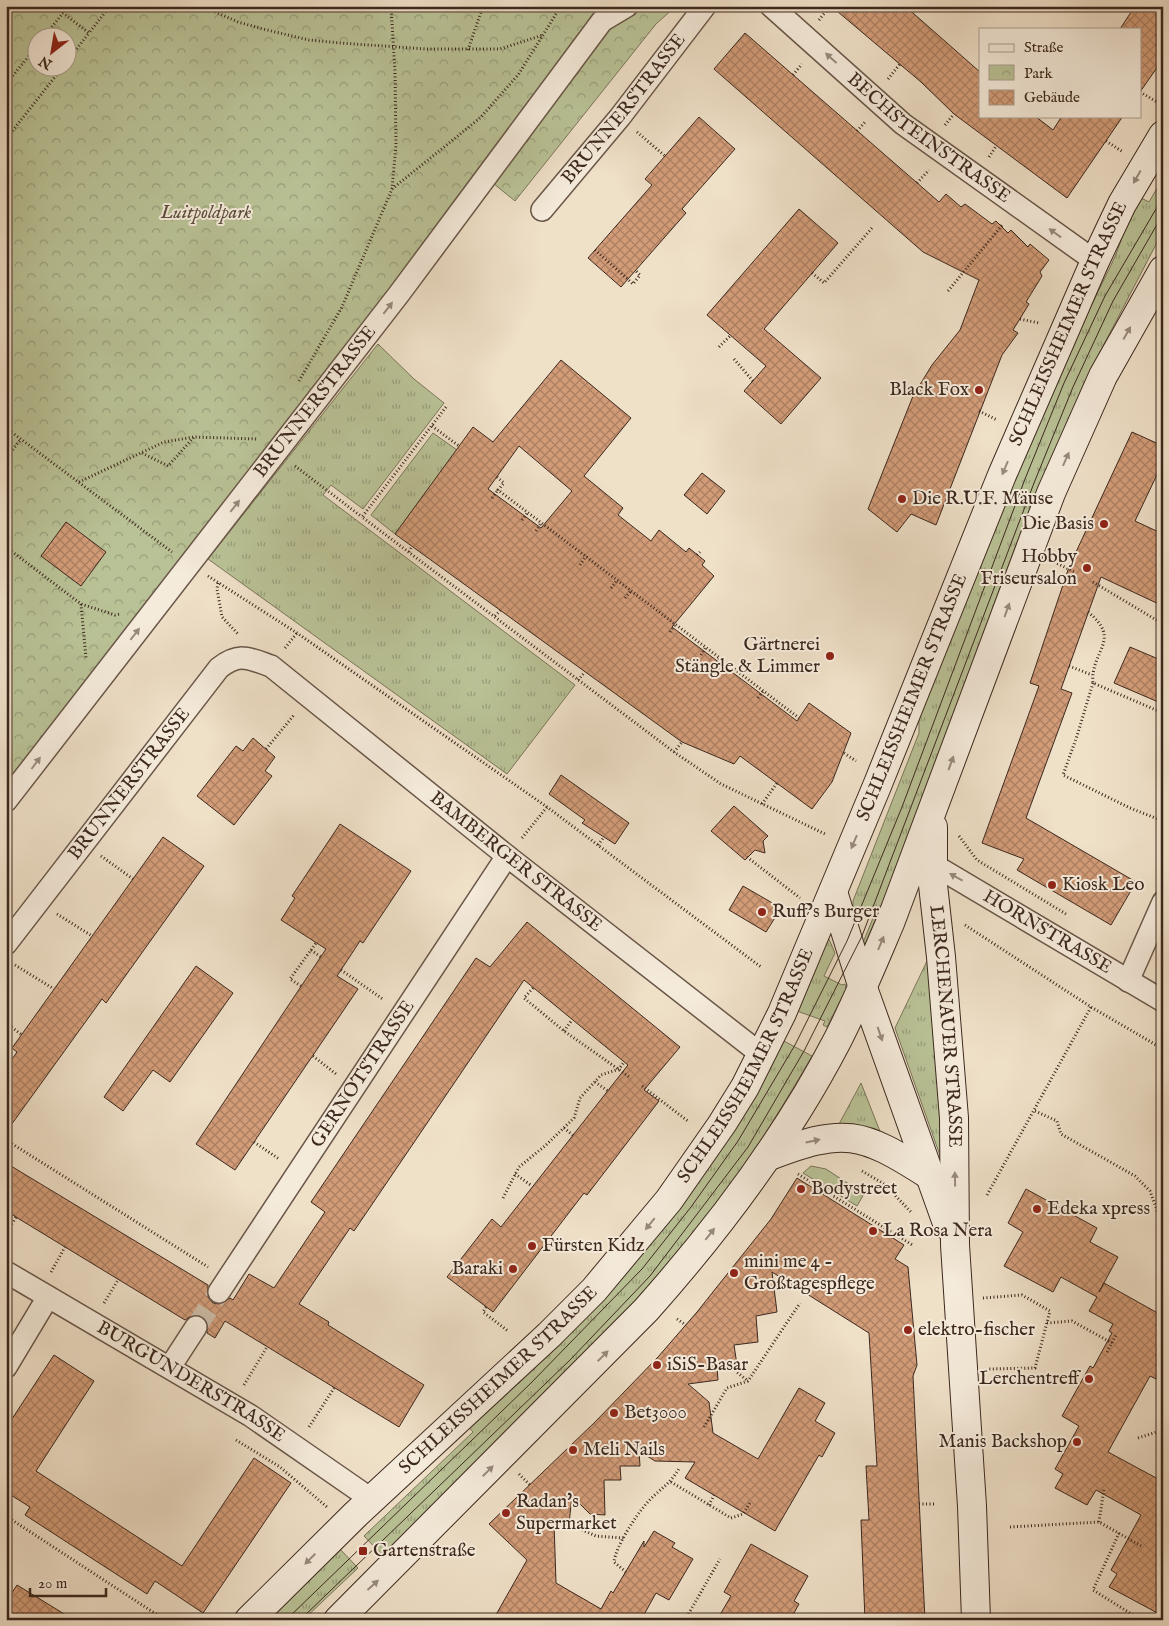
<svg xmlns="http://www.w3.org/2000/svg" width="1169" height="1626" viewBox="0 0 1169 1626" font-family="'IM FELL English',serif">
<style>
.grass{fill:url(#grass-tufts);stroke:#7a755a}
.park{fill:url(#park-crowns);stroke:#7a755a;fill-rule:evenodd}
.building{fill:url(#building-cross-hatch);stroke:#3c281e;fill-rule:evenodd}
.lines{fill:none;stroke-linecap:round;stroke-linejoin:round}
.minor-tunnel{stroke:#cbbba6;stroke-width:21;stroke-dasharray:21 11;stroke-linecap:butt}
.minor-casing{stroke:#695648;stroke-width:24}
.secondary-casing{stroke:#3c281e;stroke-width:30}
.path{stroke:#3c281e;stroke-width:3;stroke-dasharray:1 2.5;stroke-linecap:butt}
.minor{stroke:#f5ebdb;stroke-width:21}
.secondary{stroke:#f5ebdb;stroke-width:28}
.tram{stroke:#3c281e;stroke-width:1}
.oneway{fill:#988a7c}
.poi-dot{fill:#8f2418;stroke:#f5ebdb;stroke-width:2}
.labels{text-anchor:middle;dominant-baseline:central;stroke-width:4;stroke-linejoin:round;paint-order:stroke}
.street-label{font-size:19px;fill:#3c281e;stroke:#f5ebdb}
.park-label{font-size:19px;font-style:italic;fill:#5b4e3c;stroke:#f5ebdb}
.poi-label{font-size:19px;fill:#3c281e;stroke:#f5ebdb;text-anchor:start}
</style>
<defs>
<pattern id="grass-tufts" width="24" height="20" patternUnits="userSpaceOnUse" patternTransform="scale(1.25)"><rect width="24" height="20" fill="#b9c296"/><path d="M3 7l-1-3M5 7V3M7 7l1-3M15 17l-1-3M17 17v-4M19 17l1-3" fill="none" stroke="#989e7a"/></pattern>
<pattern id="park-crowns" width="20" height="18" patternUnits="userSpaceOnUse" patternTransform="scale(1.25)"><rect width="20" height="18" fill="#b9c296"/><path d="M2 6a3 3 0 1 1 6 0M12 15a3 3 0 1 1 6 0" fill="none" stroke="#989e7a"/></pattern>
<pattern id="building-cross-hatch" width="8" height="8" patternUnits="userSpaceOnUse" patternTransform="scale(1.25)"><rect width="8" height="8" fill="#d29c78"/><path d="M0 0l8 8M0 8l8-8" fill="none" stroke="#ac7f62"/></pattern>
</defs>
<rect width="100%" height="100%" fill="#efe0c8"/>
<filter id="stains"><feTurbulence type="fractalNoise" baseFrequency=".004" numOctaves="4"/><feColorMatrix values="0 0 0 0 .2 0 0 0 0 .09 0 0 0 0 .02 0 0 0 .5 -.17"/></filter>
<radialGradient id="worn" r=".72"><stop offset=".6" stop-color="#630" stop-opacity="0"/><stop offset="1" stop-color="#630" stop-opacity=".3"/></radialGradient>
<path class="grass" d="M1163,178V231L1100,352L1026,518L900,862L864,946L862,945L873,918L854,910L853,913V901L919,733V704C982,557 1040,407 1112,263C1122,242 1127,218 1139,197L1149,202Z
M378,344L414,379L444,403L363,509L331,485L323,495L575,685L507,774L208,559Z
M433,433L457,450L395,534L371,515Z
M828,937L835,953L824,976L842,985L845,984L846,989L827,1027L823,1025L825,1021L794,1010Z
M928,959L946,1162L943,1164L895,1028Z
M782,1040L812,1056C775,1120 735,1184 688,1241C607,1338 514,1423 425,1513C411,1527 399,1543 385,1558L364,1536L473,1432L466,1424L506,1391Z
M861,1083L881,1134L838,1126Z
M811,1166L826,1169L864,1194L857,1206L803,1173Z
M338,1547L358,1568L303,1620H267Z"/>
<path class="park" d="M6,6H676L656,24L515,201L483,175L6,801ZM38,38H68V68H38Z"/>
<path class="building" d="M831,6H905L980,72V116H1035L1053,130L1062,116H1123L1067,198L954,114L921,82Z
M1135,6H1163V59L1140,92V29H1120Z
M745,33L939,202L946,194L961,207L965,204L992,224L996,221L1008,233L1011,230L1028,247L1030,244L1049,260L1040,272L1042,276L1026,302L1029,304L1013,330L1018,333L1002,355L936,525L911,514L897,532L868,509L913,396L932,365L960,330L979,280L923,252L714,69Z
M699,117L735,149L682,209L686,213L621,287L588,258L652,185L645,179Z
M799,209L838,243L764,329L821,378L781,424L744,391L766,366L707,315Z
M561,360L631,418L584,476L623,508L618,515L651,541L659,530L686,552L689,548L705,561L702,565L714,576L672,627L797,721L809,703L851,733L832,782L812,809L740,756L734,764L682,742L395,534L473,427L493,442ZM519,446L572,491L541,528L488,489Z
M1132,432L1163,446V462L1135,521L1163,534V606L1101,577L1061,689L1072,693L1026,818L1136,882L1111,925L1017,870L1024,859L982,843L1039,686L1030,683L1069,567Z
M702,473L725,491L707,514L684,495Z
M66,522L106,552L81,586L41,556Z
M1130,647L1163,661V704L1114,683Z
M253,738L275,757L265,771L272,776L234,825L197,796L236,746L243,751Z
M561,775L629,823L615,844L582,823L585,820L549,794Z
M734,806L768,836L763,841L765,853L755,850L745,860L711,831Z
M340,824L411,871L363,943L360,941L337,976L358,989L235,1170L196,1144L326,949L281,920L295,898L292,896Z
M163,837L204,866L106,1003L102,999L6,1132V1068L17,1052L12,1048Z
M743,886L781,908L766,932L729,910Z
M527,922L680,1047L644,1090L659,1101L587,1195L584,1193L493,1312L447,1277L492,1219L501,1227L628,1065L524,980L354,1231L350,1228L299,1304L329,1322L328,1325L424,1385L399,1427L225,1321L215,1338L207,1333V1322L202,1316H191L185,1320L6,1211V1163L208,1285V1297L213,1303L219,1304L230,1298L233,1300L249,1274L274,1288L325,1212L311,1202L476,958L490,967Z
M196,966L233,993L170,1082L153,1070L123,1111L104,1097Z
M797,1178L904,1245L895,1259L908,1267L917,1365L913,1376L925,1620H865L861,1520H869L866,1466H877L869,1333L772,1272L777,1312L756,1316L758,1342L734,1345L737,1365L717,1367L718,1380L688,1384L709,1402L713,1433L758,1459L799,1388L825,1403L815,1421L835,1433L822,1457L819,1455L775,1531L685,1478L695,1462L655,1461L639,1451L640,1466H620L621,1480H604L605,1515L590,1514L572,1496L569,1524L554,1523L556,1583L601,1609L611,1591L613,1593L644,1541V1547L654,1531L675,1543L672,1547L693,1559L669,1600L656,1593L641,1620H493L527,1560L489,1524L595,1422L658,1357L697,1312L771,1219Z
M1026,1189L1097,1228L1090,1242L1118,1257L1099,1292L1104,1283L1163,1316V1367L1156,1379L1150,1376L1108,1452L1160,1480L1163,1476V1616L1109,1587L1117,1574L1111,1570L1141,1515L1096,1490L1087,1505L1055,1488L1063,1474L1055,1469L1079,1426L1062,1416L1090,1366L1093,1368L1112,1333L1109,1331L1113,1324L1089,1311L1097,1297L1061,1277L1053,1292L1004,1266L1023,1232L1008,1223Z
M54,1355L94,1381L36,1471L182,1566L254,1458L291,1483L203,1613L155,1581L147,1594L25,1515L30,1507L6,1492V1428Z
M751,1544L808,1576L794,1601L799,1604L790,1620H717L731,1596L724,1592Z
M17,1585L74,1620H6V1602Z"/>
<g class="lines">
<path class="minor-tunnel" d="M196,1327L219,1292"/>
<g class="minor-casing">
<g id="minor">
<path id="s1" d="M771,6L903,124L1095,261"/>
<path id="s2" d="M542,210L620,117L705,6"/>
<path id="s3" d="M6,801L399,294L602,21L627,6"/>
<path id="s4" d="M933,861L939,868L1163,1001"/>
<path id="s5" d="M6,944L219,668C239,652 248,658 271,666L507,856L762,1055"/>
<path d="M1128,981L1163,902"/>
<path id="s6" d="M6,1272L251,1416L371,1499"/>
<path id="s7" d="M219,1292L507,856"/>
<path d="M6,1367L48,1297"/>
<path d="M170,1367L196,1327"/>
</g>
</g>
<g class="secondary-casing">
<g id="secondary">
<path id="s8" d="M933,827V885L941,957L954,1118L955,1245L972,1506L976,1620"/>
<path d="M833,892L863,988L948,1226"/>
<path d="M767,1157C845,1127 860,1131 929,1175"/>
<path id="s9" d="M249,1620L356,1514L549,1335L594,1290L669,1200L722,1124L745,1087L782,1013L877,786L1002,475L1095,261L1122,204L1163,135"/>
<path d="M338,1620L646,1310C719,1228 786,1139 837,1041C857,1002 873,963 890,923L1051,493L1103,376L1163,270"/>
</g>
</g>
<path class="path" d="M55,6L63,13
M202,6L238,22L263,29L309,40L341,43L426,49H500L543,35
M819,20L830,6
M43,38L63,13L89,33L110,6
M468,50L483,6
M68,60L89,33
M793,75L802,64
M888,79L900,64
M6,84L38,45
M1140,92L1157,102
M945,125L954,114
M857,131L866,121
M637,132L665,156
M6,139L62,68
M1106,141L1123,152
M989,157L996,146
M917,183L929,170
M392,189L480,118L518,75L561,6
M595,250L633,284L640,275L636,271
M812,273L824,283L872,228
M948,291L1003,224
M1020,319L1039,323
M719,347L731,335
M734,359L753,381
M299,381L342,307L392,189L396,145L395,72L391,6
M446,407L362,517L674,752L721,784L825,834
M979,411L997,420
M432,426L459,446
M6,428L172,552
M142,453L168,466L194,437
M6,458L21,439
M295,466L362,517
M497,477L504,483L498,490L799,718
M79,482L164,442L194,437L257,439
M492,498L498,490
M522,520L528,512
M536,531L541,523
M6,547L81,604L115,615L120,614
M409,552L412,546
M697,555L700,552
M1054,562L1075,572
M580,565L586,556
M208,576L297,633L547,807L761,967
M1093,582L1163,624
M218,583L217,589L222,617L238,634
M611,588L617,580
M625,598L631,591
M81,604L86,658
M1088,612C1123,640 1090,651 1093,683L1163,713
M495,616L501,610
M670,632L675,624
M285,648L297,633
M701,655L706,647
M714,665L720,658
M1069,666L1092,675
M578,680L585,672
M1093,683L1077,736L1063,775L1130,808L1163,821
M758,698L763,691
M266,749L294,715
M674,752L682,742
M844,753L856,761
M762,804L777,783
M959,836L977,860L1066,914
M522,838L547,807
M598,845L604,837
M101,856L133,879
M747,857L800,898
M57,914L92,936
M965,925L1091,1007L1163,1049
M311,950L316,943
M15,965L54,989
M341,970L384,1000
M301,986L290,979L311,950L321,957
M533,988L524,998L564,1031L631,1078
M6,1023L22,1035
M564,1031L572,1020
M313,1056L336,1074
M595,1082L608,1091
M642,1086L689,1122
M1035,1111L1057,1121L1061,1134L1135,1176L1150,1191L1163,1227
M564,1128L574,1136
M6,1140L208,1267
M254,1142L279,1159
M862,1171L884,1184L912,1213
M515,1174L532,1186
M798,1174L914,1246
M987,1195L1091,1007
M503,1198L519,1167L546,1145L574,1118L580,1098L601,1075L619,1069L624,1062
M6,1233L16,1217
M51,1272L65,1247
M983,1298L1022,1295L1050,1311L1035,1368L989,1369
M104,1303L118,1280
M486,1307L483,1312L508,1331
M677,1319L686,1325
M1047,1323L1072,1321L1112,1343
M1107,1352L1116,1335
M729,1366L748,1381
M244,1385L267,1347
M309,1427L334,1388
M704,1427L727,1388L748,1381L800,1303
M1138,1438L1163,1430
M236,1440L280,1467L327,1507
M519,1474L530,1485
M671,1482L731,1518L743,1514L750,1503
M919,1504H935
M709,1505L714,1495
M6,1516L165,1620
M1099,1522L1104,1489
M569,1524L596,1536L624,1538
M1010,1527L1099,1522L1143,1547
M1119,1533L1093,1590L1141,1620
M626,1572L614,1562C616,1546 635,1517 646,1504C659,1489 669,1486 680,1467
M685,1620L720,1559"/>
<use href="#minor" class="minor"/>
<use href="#secondary" class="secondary"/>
<path class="tram" d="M286,1620L531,1383L642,1269L691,1207L738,1141L795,1045L847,941L902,807L1025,479L1064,383L1105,296L1163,197
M300,1620L571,1359L650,1276L748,1147L804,1051L862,936L1034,483L1073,387L1113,301L1163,214"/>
</g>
<defs><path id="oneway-solid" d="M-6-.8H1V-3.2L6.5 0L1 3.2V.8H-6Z" transform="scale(1.25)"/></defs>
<g class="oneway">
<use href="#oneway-solid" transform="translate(831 58) rotate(-138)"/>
<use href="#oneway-solid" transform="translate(1137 177) rotate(119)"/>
<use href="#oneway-solid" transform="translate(1055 233) rotate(-144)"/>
<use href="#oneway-solid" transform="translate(388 308) rotate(-52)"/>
<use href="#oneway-solid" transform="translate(1127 333) rotate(-61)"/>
<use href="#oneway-solid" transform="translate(1066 459) rotate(-66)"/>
<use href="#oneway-solid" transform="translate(1005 468) rotate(113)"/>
<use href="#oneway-solid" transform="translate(235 506) rotate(-52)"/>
<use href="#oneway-solid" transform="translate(1007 610) rotate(-70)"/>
<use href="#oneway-solid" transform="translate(135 634) rotate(-52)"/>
<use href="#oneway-solid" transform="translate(36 763) rotate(-53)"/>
<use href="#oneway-solid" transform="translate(951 763) rotate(-70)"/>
<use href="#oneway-solid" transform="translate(854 842) rotate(113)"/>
<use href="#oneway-solid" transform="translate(956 877) rotate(-151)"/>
<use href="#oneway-solid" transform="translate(881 943) rotate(-67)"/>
<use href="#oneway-solid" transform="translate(880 1034) rotate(71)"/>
<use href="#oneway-solid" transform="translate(813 1141) rotate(-12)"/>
<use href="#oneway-solid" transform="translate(955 1179) rotate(-91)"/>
<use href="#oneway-solid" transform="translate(650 1224) rotate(129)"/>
<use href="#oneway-solid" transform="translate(710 1234) rotate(-52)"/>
<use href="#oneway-solid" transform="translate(603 1356) rotate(-45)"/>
<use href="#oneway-solid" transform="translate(488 1471) rotate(-45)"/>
<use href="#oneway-solid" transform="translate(310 1559) rotate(135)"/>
<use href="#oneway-solid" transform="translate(373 1585) rotate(-42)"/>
</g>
<g class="poi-dot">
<circle cx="979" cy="390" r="5"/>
<circle cx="902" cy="499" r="5"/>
<circle cx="1104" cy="524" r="5"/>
<circle cx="1087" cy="568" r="5"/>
<circle cx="830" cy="656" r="5"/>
<circle cx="1052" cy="885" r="5"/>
<circle cx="762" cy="912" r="5"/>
<circle cx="801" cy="1189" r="5"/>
<circle cx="1037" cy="1209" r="5"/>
<circle cx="873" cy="1231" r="5"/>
<circle cx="532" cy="1246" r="5"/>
<circle cx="513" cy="1269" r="5"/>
<circle cx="734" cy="1273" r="5"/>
<circle cx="908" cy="1330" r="5"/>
<circle cx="657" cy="1365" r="5"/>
<circle cx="1089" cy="1379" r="5"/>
<circle cx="614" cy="1413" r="5"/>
<circle cx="1077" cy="1442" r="5"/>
<circle cx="573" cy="1450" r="5"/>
<circle cx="506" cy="1513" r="5"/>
<rect x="358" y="1546" width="10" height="10" rx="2.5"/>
</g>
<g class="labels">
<g class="street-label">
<text stroke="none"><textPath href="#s2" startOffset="130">BRUNNERSTRASSE</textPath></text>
<text stroke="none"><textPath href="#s1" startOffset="206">BECHSTEINSTRASSE</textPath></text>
<text stroke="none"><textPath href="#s9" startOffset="1560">SCHLEISSHEIMER STRASSE</textPath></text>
<text stroke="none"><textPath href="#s3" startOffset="505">BRUNNERSTRASSE</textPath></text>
<text stroke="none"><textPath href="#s9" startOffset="1155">SCHLEISSHEIMER STRASSE</textPath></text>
<text stroke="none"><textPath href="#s5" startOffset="202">BRUNNERSTRASSE</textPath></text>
<text stroke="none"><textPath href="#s5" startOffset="718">BAMBERGER STRASSE</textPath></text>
<text stroke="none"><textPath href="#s4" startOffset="135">HORNSTRASSE</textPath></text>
<text stroke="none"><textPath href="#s8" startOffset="200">LERCHENAUER STRASSE</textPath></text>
<text stroke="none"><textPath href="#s9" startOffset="750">SCHLEISSHEIMER STRASSE</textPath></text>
<text stroke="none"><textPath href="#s7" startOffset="261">GERNOTSTRASSE</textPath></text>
<text stroke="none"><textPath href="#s9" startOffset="346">SCHLEISSHEIMER STRASSE</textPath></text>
<text stroke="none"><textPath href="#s6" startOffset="215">BURGUNDERSTRASSE</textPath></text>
</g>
<g class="park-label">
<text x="206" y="213">Luitpoldpark</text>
</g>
<g class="poi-label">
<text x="969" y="390" text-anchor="end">Black Fox</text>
<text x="912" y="499">Die R.U.F. Mäuse</text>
<text x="1094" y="524" text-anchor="end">Die Basis</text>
<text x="1077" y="557" text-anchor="end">Hobby<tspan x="1077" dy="22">Friseursalon</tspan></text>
<text x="820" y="645" text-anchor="end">Gärtnerei<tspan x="820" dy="22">Stängle &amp; Limmer</tspan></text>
<text x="1062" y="885">Kiosk Leo</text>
<text x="772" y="912">Ruff’s Burger</text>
<text x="811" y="1189">Bodystreet</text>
<text x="1047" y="1209">Edeka xpress</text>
<text x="883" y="1231">La Rosa Nera</text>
<text x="542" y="1246">Fürsten Kidz</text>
<text x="744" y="1262">mini me 4 -<tspan x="744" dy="22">Großtagespflege</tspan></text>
<text x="503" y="1269" text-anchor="end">Baraki</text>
<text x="918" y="1330">elektro-fischer</text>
<text x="667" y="1365">iSiS-Basar</text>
<text x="1079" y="1379" text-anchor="end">Lerchentreff</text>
<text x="624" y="1413">Bet3000</text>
<text x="1067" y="1442" text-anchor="end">Manis Backshop</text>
<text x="583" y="1450">Meli Nails</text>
<text x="516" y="1502">Radan's<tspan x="516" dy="22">Supermarket</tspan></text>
<text x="373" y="1551">Gartenstraße</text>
</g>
</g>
<rect width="1169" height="1626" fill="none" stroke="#efe0c8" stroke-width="25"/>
<rect x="8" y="8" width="1154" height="1611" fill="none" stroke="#3c281e" stroke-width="2.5"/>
<rect x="12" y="12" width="1144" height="1601" fill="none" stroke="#3c281e"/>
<rect x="979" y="28" width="162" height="90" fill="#f5ebdb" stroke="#ab9d8f"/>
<rect x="989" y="44" width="25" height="8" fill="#f5ebdb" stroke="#ab9d8f"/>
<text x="1024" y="52" font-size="15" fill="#3c281e">Straße</text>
<rect x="989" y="65" width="25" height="15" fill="url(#park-crowns)" stroke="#ab9d8f"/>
<text x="1024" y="78" font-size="15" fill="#3c281e">Park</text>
<rect x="989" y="90" width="25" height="15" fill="url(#building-cross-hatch)" stroke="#ab9d8f"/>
<text x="1024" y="102" font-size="15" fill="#3c281e">Gebäude</text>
<g transform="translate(52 52) rotate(211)"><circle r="24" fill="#f5ebdb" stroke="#ab9d8f"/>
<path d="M0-4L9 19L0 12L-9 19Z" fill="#8f2418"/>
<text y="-8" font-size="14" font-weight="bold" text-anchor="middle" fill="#3c281e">N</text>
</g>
<path d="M30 1588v8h76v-8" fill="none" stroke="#3c281e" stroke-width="2.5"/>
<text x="38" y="1588" font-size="15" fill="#3c281e" stroke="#f5ebdb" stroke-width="4" paint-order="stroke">20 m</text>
<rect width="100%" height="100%" filter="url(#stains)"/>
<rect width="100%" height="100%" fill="url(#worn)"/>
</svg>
